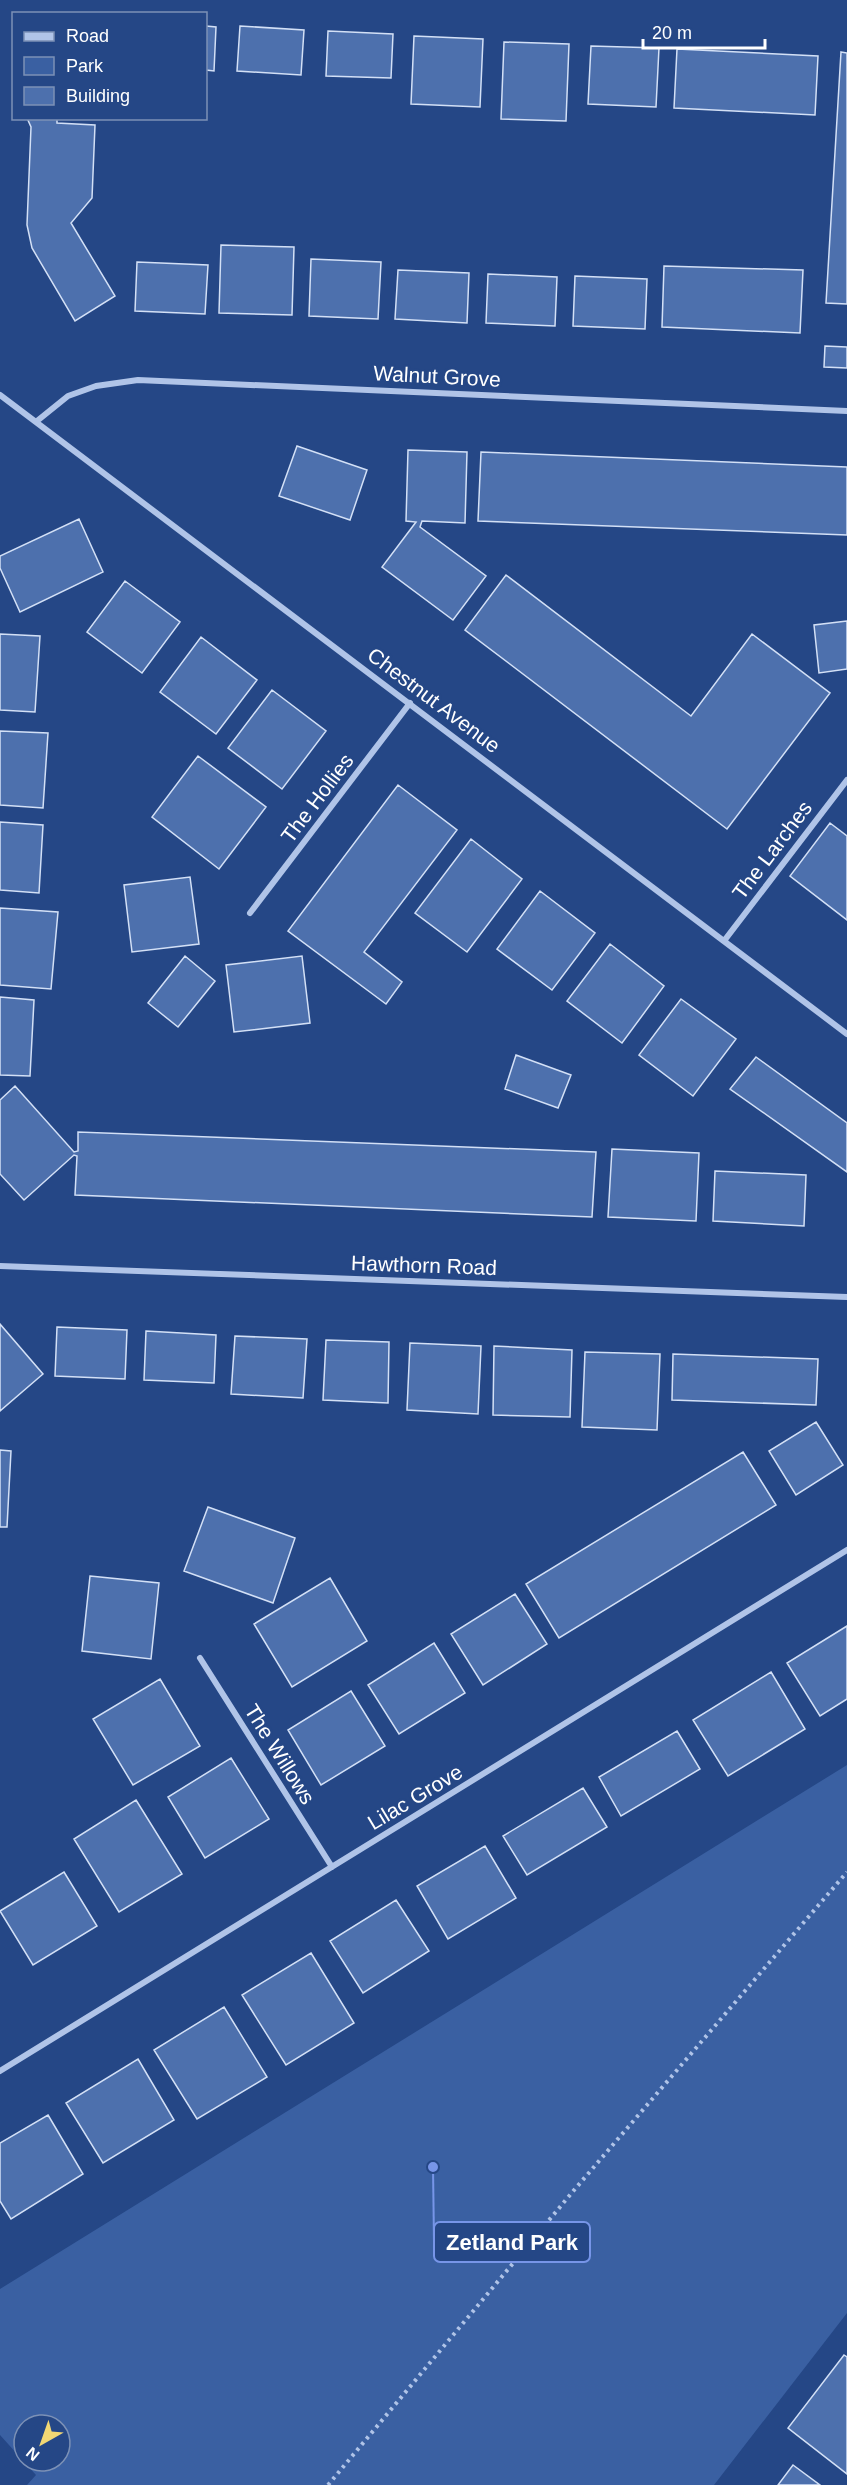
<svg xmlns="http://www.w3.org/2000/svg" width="847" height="2485" viewBox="0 0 847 2485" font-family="Arial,sans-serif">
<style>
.green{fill:#3a60a2;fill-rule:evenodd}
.building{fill:#4d70ad;stroke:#d3e0f6;stroke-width:1.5}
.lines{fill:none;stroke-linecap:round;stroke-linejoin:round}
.path{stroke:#b0c4e8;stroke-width:4;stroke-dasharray:3 4.5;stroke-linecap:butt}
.minor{stroke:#b0c4e8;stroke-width:6}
.labels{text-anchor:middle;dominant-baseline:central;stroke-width:5;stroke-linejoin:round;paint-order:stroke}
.street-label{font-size:21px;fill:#fff;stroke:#254786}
.leader{fill:none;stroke:#7795e8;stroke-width:2}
.callout-dot{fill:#7795e8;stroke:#254786;stroke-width:2}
.callout{fill:#254786;stroke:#7795e8;stroke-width:2}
.callout-label{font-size:22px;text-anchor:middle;font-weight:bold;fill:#fff}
</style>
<rect width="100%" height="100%" fill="#254786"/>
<path class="green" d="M847,1765V2313L714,2485H27L36,2475L0,2435V2289ZM24,2425H60V2461H24Z"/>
<path class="building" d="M206,26L216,27L214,71L206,70Z
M240,26L304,30L301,75L237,71Z
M328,31L393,34L391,78L326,76Z
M414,36L483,39L480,107L411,104Z
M504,42L569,44L566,121L501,119Z
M591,46L659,48L656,107L588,104Z
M677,49L818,56L815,115L674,108Z
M841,52L847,53V304L826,303Z
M27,118H57V123L95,125L92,198L71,223L115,296L75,321L32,248L27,225L31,127Z
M221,245L294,247L292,315L219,313Z
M311,259L381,262L378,319L309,316Z
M137,262L208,265L205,314L135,311Z
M664,266L803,270L800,333L662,327Z
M398,270L469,273L467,323L395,319Z
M488,274L557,277L555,326L486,323Z
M575,276L647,279L645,329L573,326Z
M825,346L847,347V368L824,367Z
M297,446L367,470L350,520L279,496Z
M408,450L467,452L465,523L422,521L420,527L486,576L453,620L382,567L416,522L406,521Z
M481,452L847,467V535L478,521Z
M79,519L103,572L20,612L0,568V556Z
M506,575L691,716L752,634L830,693L727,829L465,630Z
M125,581L180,622L142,673L87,632Z
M847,621V669L819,673L814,625Z
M0,634L40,636L35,712L0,710Z
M201,637L257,680L216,734L160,692Z
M272,690L326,731L282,789L228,748Z
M0,731L48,733L43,808L0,805Z
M198,756L266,807L219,869L152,817Z
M398,785L457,830L364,952L402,982L386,1004L288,931Z
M0,822L43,825L39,893L0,890Z
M830,823L847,836V920L790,876Z
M471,839L522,879L467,952L415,913Z
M190,877L199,944L132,952L124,885Z
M540,891L595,933L552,990L497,949Z
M0,908L58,912L51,989L0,985Z
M610,944L664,986L622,1043L567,1001Z
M185,956L215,981L178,1027L148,1003Z
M302,956L310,1023L234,1032L226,965Z
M0,997L34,1000L30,1076L0,1075Z
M681,999L736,1039L693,1096L639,1055Z
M516,1055L571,1075L558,1108L505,1089Z
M756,1057L847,1123V1172L730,1089Z
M15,1086L74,1152L78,1151V1132L596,1152L592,1217L75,1195L77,1156L74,1155L24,1200L0,1174V1100Z
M612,1149L699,1153L696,1221L608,1217Z
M715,1171L806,1175L804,1226L713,1221Z
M0,1324L43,1374L0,1411Z
M57,1327L127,1330L125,1379L55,1376Z
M146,1331L216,1335L214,1383L144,1380Z
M235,1336L307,1339L303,1398L231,1394Z
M326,1340L389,1342L388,1403L323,1400Z
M410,1343L481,1346L478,1414L407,1410Z
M494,1346L572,1350L570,1417L493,1415Z
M585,1352L660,1354L657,1430L582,1427Z
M673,1354L818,1359L816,1405L672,1400Z
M816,1422L843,1465L796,1495L769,1451Z
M0,1450L11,1451L7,1527H0Z
M743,1452L776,1505L559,1638L526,1584Z
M208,1507L295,1538L273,1603L184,1571Z
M90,1576L159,1583L151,1659L82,1651Z
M330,1578L367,1641L292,1687L254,1624Z
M515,1594L547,1644L483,1685L451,1634Z
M847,1626V1699L820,1716L787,1663Z
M434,1643L465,1693L399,1734L368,1685Z
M771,1672L805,1729L728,1776L693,1720Z
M160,1679L200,1746L133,1785L93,1719Z
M351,1691L385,1746L321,1785L288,1730Z
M677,1731L700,1769L621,1816L599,1777Z
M231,1758L269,1819L205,1858L168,1797Z
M583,1788L607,1827L527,1875L503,1836Z
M136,1800L182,1874L119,1912L74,1839Z
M485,1846L516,1898L448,1939L417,1886Z
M64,1872L97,1926L33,1965L0,1911Z
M396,1900L429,1951L363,1993L330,1941Z
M311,1953L354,2023L286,2065L242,1995Z
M224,2007L267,2077L197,2119L154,2050Z
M138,2059L174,2120L103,2163L66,2103Z
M48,2115L83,2174L11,2219L0,2201V2143Z
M844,2355L847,2357V2474L788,2428Z
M793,2465L820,2485H778Z"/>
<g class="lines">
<path class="path" d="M328,2485L575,2189L847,1872"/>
<path class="minor" d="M0,395L847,1034
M37,421L68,396L96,386L138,380L847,411
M250,913L410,703
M724,941L847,780
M0,1266L847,1297
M200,1658L332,1867
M0,2071L847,1550"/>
</g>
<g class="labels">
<g class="street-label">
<text transform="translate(437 376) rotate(3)">Walnut Grove</text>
<text transform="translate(434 700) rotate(37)">Chestnut Avenue</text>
<text transform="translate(317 798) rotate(-53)">The Hollies</text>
<text transform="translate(772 850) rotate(-53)">The Larches</text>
<text transform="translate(424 1265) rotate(2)">Hawthorn Road</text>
<text transform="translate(280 1754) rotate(58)">The Willows</text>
<text transform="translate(415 1797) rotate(-31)">Lilac Grove</text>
</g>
</g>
<path class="leader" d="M433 2167L434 2242"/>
<circle class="callout-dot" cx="433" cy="2167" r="6"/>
<rect class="callout" x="434" y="2222" width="156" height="40" rx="6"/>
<g class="callout-label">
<text x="512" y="2250">Zetland Park</text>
</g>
<rect x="12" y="12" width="195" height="108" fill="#254786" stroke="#7c91b6" stroke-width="1.5"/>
<rect x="24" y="32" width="30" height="9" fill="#b0c4e8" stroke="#7c91b6" stroke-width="1.5"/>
<text x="66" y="42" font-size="18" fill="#ffffff">Road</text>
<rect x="24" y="57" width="30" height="18" fill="#3a60a2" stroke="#7c91b6" stroke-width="1.5"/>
<text x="66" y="72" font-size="18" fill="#ffffff">Park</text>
<rect x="24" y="87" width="30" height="18" fill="#4d70ad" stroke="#7c91b6" stroke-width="1.5"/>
<text x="66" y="102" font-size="18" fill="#ffffff">Building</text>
<g transform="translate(42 2443) rotate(220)"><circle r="28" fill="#254786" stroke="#7c91b6" stroke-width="1.5"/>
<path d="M0-4.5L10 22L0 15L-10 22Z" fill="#f2d874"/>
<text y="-9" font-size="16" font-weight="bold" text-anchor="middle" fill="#ffffff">N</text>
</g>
<path d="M643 39v9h122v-9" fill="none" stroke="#ffffff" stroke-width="3"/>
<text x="652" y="39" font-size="18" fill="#ffffff" stroke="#254786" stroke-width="4.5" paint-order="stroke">20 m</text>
</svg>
